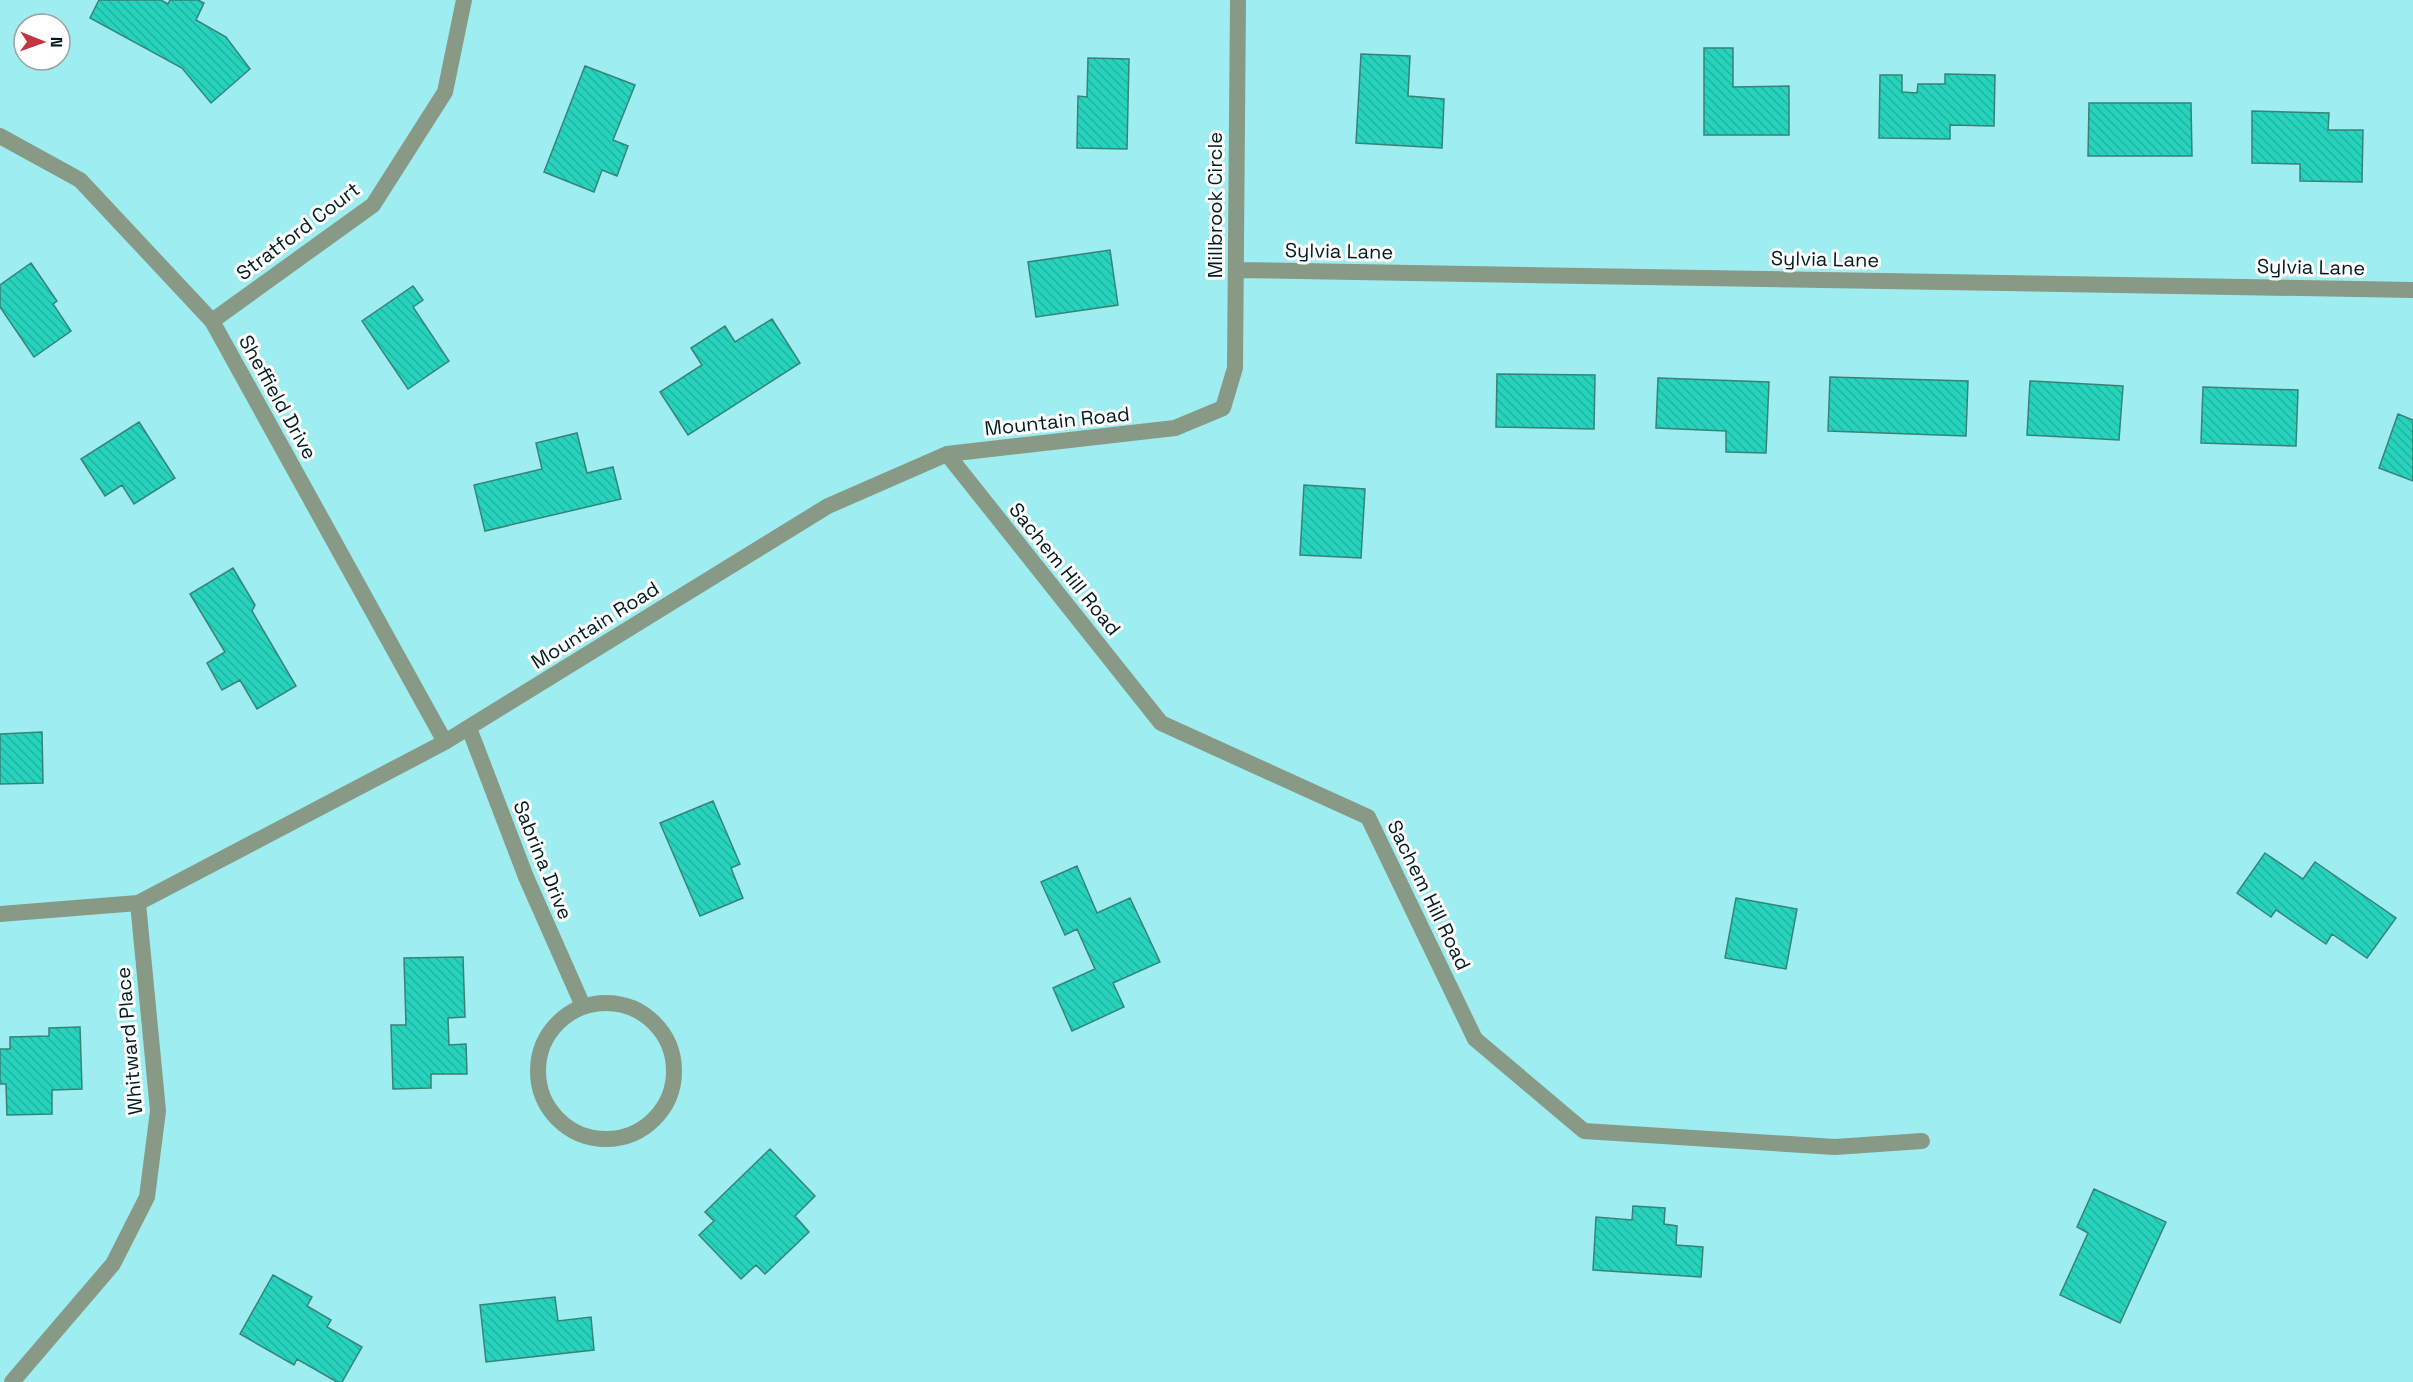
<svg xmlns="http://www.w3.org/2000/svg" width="2413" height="1382" viewBox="0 0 2413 1382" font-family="'Space Grotesk',sans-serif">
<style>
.building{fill:url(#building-back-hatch);stroke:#388377;stroke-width:1.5}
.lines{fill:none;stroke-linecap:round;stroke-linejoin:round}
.minor{stroke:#889985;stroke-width:16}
.labels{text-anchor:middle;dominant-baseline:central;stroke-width:6;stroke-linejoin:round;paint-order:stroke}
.street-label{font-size:20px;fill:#001c1e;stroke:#fefefe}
</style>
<defs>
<pattern id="building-back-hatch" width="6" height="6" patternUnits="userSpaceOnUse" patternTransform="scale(1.5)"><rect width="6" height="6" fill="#27d3bc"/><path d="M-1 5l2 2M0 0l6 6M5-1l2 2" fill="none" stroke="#21b5a1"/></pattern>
</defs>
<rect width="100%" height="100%" fill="#9eedf1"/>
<path class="building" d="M99,0H161L168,4L170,0H198L204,3L196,20L226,37L250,69L211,103L182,68L90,18Z
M1704,48H1733V87L1789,86V135H1704Z
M1361,54L1410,56L1408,96L1444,99L1442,148L1356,143Z
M1088,58L1129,59L1127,149L1077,148L1078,96L1087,97Z
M585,66L635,85L613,140L628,146L617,176L602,170L594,192L544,172Z
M1945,74L1995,75L1994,126L1950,125V139L1879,138L1880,75H1902V92L1917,93L1918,84H1945Z
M2089,103H2191L2192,156H2088Z
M2252,111L2329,113L2328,130H2363L2362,182L2300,181V164L2252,163Z
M1110,250L1118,305L1036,317L1028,262Z
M31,263L57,301L53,304L71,331L34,357L0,307V285Z
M413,286L423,300L413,307L449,361L408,389L362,321Z
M772,319L800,363L688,435L660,392L702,365L691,348L725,326L735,342Z
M1497,374L1595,375L1594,429L1496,427Z
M1830,377L1968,381L1966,436L1828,431Z
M1658,378L1769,382L1766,453L1726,452V431L1656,428Z
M2030,381L2123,386L2119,440L2027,435Z
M2203,387L2298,390L2296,446L2201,443Z
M2398,414L2413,420V481L2379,468Z
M139,422L175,478L134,504L122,485L105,496L81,459Z
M577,433L587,473L613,467L621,499L485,531L474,485L542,469L536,443Z
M1304,485L1365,489L1361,558L1300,555Z
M233,568L255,605L252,611L296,686L257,709L240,680L222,690L207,663L225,652L190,594Z
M42,732L43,783L0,784V734Z
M713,801L740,864L731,868L743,898L700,916L660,823Z
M2265,853L2303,879L2315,862L2396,918L2367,958L2332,934L2326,944L2276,910L2271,917L2237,893Z
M1077,866L1097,913L1130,898L1160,962L1113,983L1124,1007L1072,1031L1053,988L1095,969L1077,929L1065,935L1041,882Z
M1736,898L1797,909L1786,969L1725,958Z
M463,957L465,1017L448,1018L449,1045L466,1044L467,1074H431V1088L393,1089L391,1025H406L404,958Z
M80,1027L82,1089L52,1090V1114L7,1115L6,1084H0V1049H10V1037L49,1036V1028Z
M770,1149L815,1196L795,1216L809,1232L765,1274L756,1265L741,1279L699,1235L714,1221L705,1212Z
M2094,1189L2166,1222L2120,1323L2060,1295L2088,1233L2077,1227Z
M1633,1206L1665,1208L1664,1224L1677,1226L1676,1245L1703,1247L1701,1277L1593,1270L1596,1217L1632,1220Z
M273,1275L312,1297L307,1306L331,1320L327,1327L362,1347L342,1382H337L297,1359L294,1365L240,1334Z
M555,1297L558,1321L591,1317L594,1350L486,1362L480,1305Z"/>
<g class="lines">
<path class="minor" d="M0,136L80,180L212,321L445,742
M1236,270L2413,290
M212,321L373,205L445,92L464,0
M947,454L1161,723L1368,817L1475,1039L1584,1131L1835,1147L1922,1141
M469,728L526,877L583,1006
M0,914L138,903L445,742L828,506L947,454L1175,428L1223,408L1235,368L1238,0
M538 1071a68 68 0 1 1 136 0a68 68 0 1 1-136 0Z
M12,1382L113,1264L147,1197L158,1111L138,903"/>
</g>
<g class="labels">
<g class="street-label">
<text transform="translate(1215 205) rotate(-90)">Millbrook Circle</text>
<text transform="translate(298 231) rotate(-37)">Stratford Court</text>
<text transform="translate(1339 251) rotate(1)">Sylvia Lane</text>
<text transform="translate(1825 259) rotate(1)">Sylvia Lane</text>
<text transform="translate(2311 267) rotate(1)">Sylvia Lane</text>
<text transform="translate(278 397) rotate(61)">Sheffield Drive</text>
<text transform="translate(1057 421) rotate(-6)">Mountain Road</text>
<text transform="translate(1065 569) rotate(51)">Sachem Hill Road</text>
<text transform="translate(595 625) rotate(-32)">Mountain Road</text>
<text transform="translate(543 860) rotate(68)">Sabrina Drive</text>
<text transform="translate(1429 895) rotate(64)">Sachem Hill Road</text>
<text transform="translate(129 1041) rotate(-95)">Whitward Place</text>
</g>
</g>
<g transform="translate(42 42) rotate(91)"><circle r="28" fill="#fefefe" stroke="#98a4a4" stroke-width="1.5"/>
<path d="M0-4.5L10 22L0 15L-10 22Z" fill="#c43442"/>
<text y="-9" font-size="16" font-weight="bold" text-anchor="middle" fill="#001c1e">N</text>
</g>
</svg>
